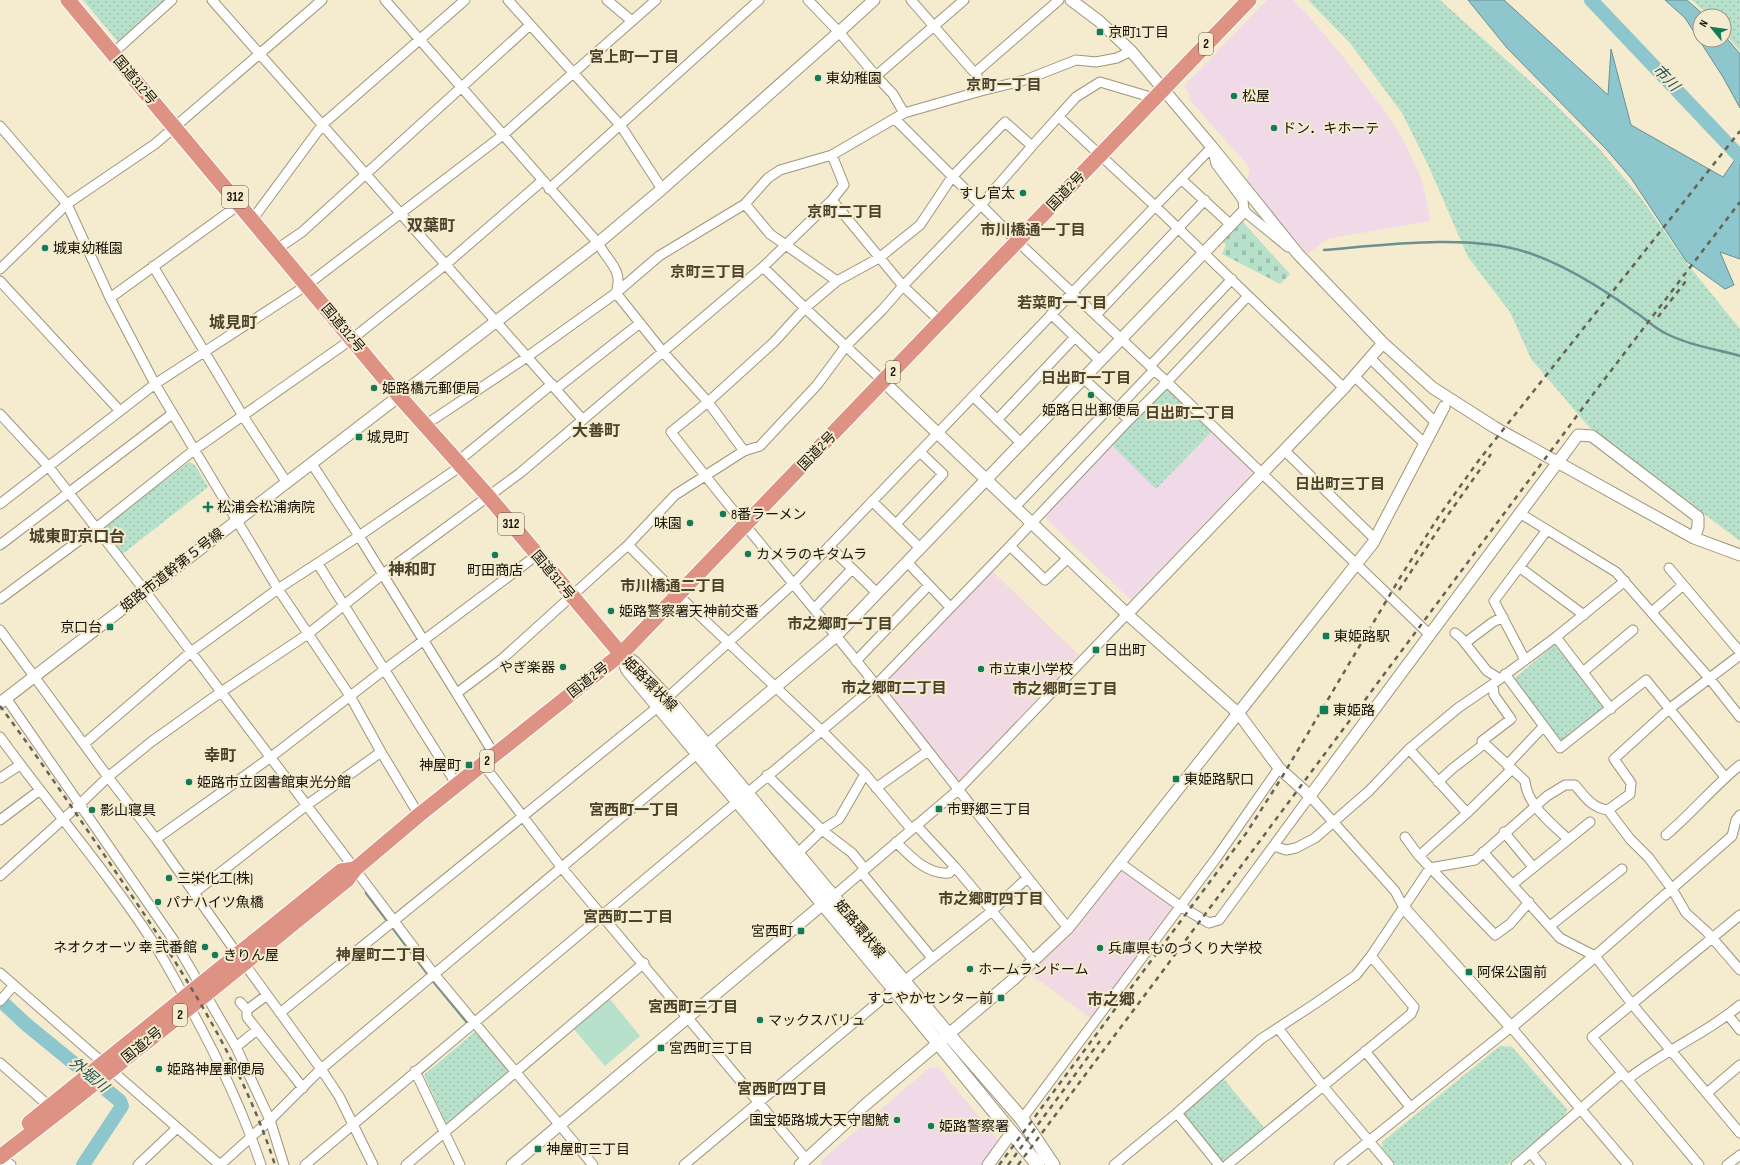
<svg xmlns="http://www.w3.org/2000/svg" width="1740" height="1165" viewBox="0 0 1740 1165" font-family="'Sofia Sans Condensed','Noto Sans JP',sans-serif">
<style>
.commercial{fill:#f0dae8}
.education{fill:#f2dae4}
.cemetery{fill:url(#cemetery-stones)}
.park{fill:url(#park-dots)}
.garden{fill:#b7e1ca}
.water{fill:#8dc7cd;stroke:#699092}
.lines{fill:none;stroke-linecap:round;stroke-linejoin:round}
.stream{stroke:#699092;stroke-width:2.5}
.river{stroke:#8dc7cd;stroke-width:14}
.minor-casing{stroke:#9e957b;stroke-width:11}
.tertiary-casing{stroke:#9e957b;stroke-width:13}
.secondary-casing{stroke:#9e957b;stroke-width:15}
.trunk-casing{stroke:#fff;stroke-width:17}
.minor{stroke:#fff;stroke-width:9}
.tertiary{stroke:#fff;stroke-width:11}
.secondary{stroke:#fff;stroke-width:13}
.trunk{stroke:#de9284;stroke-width:15}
.rail{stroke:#686252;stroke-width:2.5;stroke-dasharray:5 5;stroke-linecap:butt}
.poi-dot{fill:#117c57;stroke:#f5ebcf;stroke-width:1.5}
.labels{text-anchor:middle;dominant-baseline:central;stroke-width:4;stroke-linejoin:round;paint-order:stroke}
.shield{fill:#f5ebcf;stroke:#585243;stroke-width:1}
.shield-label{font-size:13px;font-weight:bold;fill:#141107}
.poi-label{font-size:14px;fill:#141107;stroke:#f5ebcf;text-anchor:start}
.street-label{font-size:14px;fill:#141107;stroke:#f5ebcf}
.neighbourhood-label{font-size:15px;font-weight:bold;fill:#4a422b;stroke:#f5ebcf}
.water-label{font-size:15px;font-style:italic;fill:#205358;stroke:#f5ebcf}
.quarter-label{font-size:16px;font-weight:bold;fill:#4a422b;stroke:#f5ebcf}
</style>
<defs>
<pattern id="cemetery-stones" width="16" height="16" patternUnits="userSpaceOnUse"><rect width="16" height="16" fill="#b7e1ca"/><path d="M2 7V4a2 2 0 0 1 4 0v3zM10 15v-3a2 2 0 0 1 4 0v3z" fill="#9cc0ac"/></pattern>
<pattern id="park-dots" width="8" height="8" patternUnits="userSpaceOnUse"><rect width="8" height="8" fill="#b7e1ca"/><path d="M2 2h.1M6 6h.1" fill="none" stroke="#9cc0ac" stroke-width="1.8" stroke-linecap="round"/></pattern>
</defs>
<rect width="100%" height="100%" fill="#f5ebcf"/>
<path class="commercial" d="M1267,0H1292L1305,12L1341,54L1382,107L1403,139L1422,180L1429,212V221L1327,239L1308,254L1243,182L1248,177L1250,168L1189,99L1191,96L1184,86Z
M1211,432L1251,471V475L1131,600L1042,515L1110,443L1156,488Z
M929,1068H939L999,1141L981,1165H821L822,1160Z"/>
<path class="education" d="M991,570L1079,655L961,781L956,780L883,683Z
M1125,871L1171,906L1173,910L1092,1019L1029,973L1082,921L1120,872Z"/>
<path class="cemetery" d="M1241,220L1290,274L1280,284L1222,254L1226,245L1222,241Z"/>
<path class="park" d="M83,0H168L119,43Z
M1308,0H1440L1553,102L1596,145L1641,198L1685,261L1740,329V541L1589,427L1531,359L1510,312L1468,257L1429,167L1402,113L1350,43Z
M1692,0H1740V51L1724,32V16H1709Z
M1163,389L1169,390L1211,432L1156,489L1110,443Z
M189,462L195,465L208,487L120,556L103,532V527Z
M1554,645H1559L1603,703V708L1562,742L1515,682L1516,677Z
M476,1031L511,1073L447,1125L424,1075Z
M1500,1046L1512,1047L1567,1109L1565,1116L1507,1165H1396L1382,1148V1142Z
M1223,1078L1265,1129L1226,1161L1220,1160L1184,1116V1111Z"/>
<path class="garden" d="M609,998L640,1036L605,1066L573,1028Z"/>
<path class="water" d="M1468,0H1504L1608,95L1611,49L1631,125L1723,177L1740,152V259L1720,252L1734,285L1725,289L1686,261L1631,178L1606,149L1507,48Z
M1665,0H1687L1705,16H1700V40H1724V35L1740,54V108L1723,77L1685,18Z"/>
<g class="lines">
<path class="stream" d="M1324,250C1384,245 1469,234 1526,252C1564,264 1603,289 1635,312C1645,318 1654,328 1665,333C1688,345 1715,349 1740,356
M366,893L429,976
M432,980L469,1025
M421,1076L420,1074L434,1062"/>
<path class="river" d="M1591,0L1740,157
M0,1000L27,1025L120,1101L122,1106L83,1165"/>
<g class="minor-casing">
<path id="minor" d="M212,0L582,419
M385,0L598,243C608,262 624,270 616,293
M508,0L621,126L662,189
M607,0L632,21
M808,0L839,32L876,76L893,94L904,113
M911,0L973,71L976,72L981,91
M112,54L172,0
M976,72L1059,0
M876,76L964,0
M1059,117L1155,206L1344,388
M895,119L1017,241L1167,382L1430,635
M0,126L67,204L110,298L155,384L278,589L350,696L381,752L419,815
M1032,146L1005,122L952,177L920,225L879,258L837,281L805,308L774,342L708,402L671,432C737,518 808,600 876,685C941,766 1003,848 1068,928
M1212,147L1216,164L1243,200L1244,211L1288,247
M1181,179L1231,225
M549,189L759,0
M832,200L903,286L941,322
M745,204L770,234L837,281
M252,220L323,124L465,0
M277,249L302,232L530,25
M153,266L243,416L287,483
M763,267L805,308L884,382
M0,269L67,204L155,144L322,0
M0,281L119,410
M616,293L663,352L708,402L744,451
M110,298L240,204
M1051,314L1100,361
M1096,315L1205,200
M1370,358L1436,423
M1150,366L1232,279
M1354,376L1425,444
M1084,379L1129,420
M556,389L640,323
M973,396L1021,443
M1117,409L1154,370
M0,414L48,466L145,591L434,974L593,1165
M997,420L1075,337
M425,425L527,357L616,293L659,256L745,204L768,178L780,170L832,155L904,113L981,91L1025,80L1076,60L1096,62L1117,58L1131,51
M1284,450L1375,539
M457,462L552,384
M312,464L359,536L494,754
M872,501L920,548
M0,504L155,384L307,285L503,135L656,0
M1015,507L1112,405
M1521,514L1616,572L1710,679L1740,717
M896,524L943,474L920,452
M0,545L172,414
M628,545L678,595L821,730L865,774L911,829
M829,546L877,593
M1010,546L1045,580L1068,558
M907,562L950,607
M318,564L457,785
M1519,567L1584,615
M1669,568L1740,652
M0,599L96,528L194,450L352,339L445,265L542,181
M814,609L852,569
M1652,612L1683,585
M0,630L108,777L156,839L238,955L321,1069L339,1096L373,1165
M1455,633L1461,638L1487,671L1500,679
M1556,637L1611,709
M1465,643L1493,622L1503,617
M1525,660L1494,601L1547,530
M856,661L929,585
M1583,672L1633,630
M1505,674L1560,748L1646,680L1725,777
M1493,684L1494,695L1511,719L1482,741L1525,781C1527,805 1551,823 1568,839
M457,693L502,659L628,545L675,495L744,451L760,446L817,385L846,346L883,309L903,286L981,205L1032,146L1076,97L1100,82L1154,98
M6,698L175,942L206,995L236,1047L270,1120L284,1165
M667,698L794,583L1212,147
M0,737C50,806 106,870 153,942C170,969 185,998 200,1026C224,1071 245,1117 261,1165
M84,744L191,652L278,589L359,536L461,466
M1409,749L1467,813
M483,764L562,868L806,1159
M1507,765L1544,726
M767,775L822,830L852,853L865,869
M0,778L20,765
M1438,782L1452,769L1484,744
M876,788L928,751
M1608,810L1630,839L1649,858L1672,889L1686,913L1707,932L1740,970
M0,820L40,790
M916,825L955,867L1034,961
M1504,832L1533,867
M1666,835C1692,813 1714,786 1740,765
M1405,837L1419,856L1495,935L1510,924L1529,902
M156,839L271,757L384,670L537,555
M896,842C910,856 927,875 949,873L955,867
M1274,846L1286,850L1296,848L1315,838L1369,791L1409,749L1458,708L1493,684L1556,637L1625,581
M1483,852L1560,938L1595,956L1632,1004L1740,1133
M797,854L822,830L839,819L865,774
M1419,856L1467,813L1512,769
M1120,863L1180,906L1209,923L1219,920L1310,796L1395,891L1404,908
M861,872L932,958
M0,876L80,804L108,777L151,742L221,692L308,634L383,574L520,473L763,267L832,200L844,185L832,155
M1513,884L1590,822
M194,893L307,805L381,752
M829,900L958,790L1127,614
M1550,926L1622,869
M1595,956L1732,836L1736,820L1740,815
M0,973L220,1165
M904,981L992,911L1027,878
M0,1001L14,985
M240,1002L247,1010L267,995
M247,1010V1017L303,1088
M280,1013L659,706
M1728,1015L1740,1030
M1278,1028L1323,1086L1389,1165
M236,1047L257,1030
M1365,1051L1411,1108
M0,1063L49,1106
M415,1071L460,1165
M1628,1079C1663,1051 1706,1034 1740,1005
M1707,1093L1740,1065
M1177,1113L1219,1165
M1022,1119L1217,857L1279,768
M1531,1153L1541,1165
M0,1157L11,1165
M138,1165L177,1128
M220,1165L270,1120L321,1069L698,753
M305,1165L876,685L1010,546L1129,420L1167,382L1248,296
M406,1165L644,963
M684,1165L894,989
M1114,1165L1177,1113L1261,1039L1316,1003L1356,975L1371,956L1430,868L1475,860L1547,796L1565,785H1575C1585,797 1592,808 1608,810L1630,794L1631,783L1614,759L1669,709L1740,655
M1227,1165L1411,1014L1414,1007L1371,956
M1339,1165L1511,1027L1628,1165
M1516,1165L1622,1073
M1699,1165L1592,1037L1740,915
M1727,1165L1740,1155"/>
</g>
<g class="tertiary-casing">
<path id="tertiary" d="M1071,0L1099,21L1131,51L1212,147L1298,254L1383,343L1433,388L1494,427L1694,538L1740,555
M884,382L1127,614L1239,714L1279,768L1310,796L1578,435L1592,436L1698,517V527L1694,538
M1127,614L1344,388L1383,343
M0,703L598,243L662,189L839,32L874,0
M701,750L836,636L1244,211
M1404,908L1511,1027L1595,956
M512,1165L823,904
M800,1165L865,1105L1015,978L1068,928L1373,543L1444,407
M988,1165L1012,1132"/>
</g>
<g class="secondary-casing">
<path id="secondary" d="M621,654L634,663L667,698L948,1034L1022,1119L1053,1165
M625,663L628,670L894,989L1038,1165"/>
</g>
<g class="trunk-casing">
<path id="trunk" d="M68,0L399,396L488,496L621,654
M29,1123L341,871L355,869
M0,1157C118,1067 232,973 347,880L355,869L419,815L621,654L1249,0"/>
</g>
<use href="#minor" class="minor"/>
<use href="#tertiary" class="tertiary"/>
<use href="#secondary" class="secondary"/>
<use href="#trunk" class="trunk"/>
<path class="rail" d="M1658,317L1686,281
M1399,590L1445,519L1491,454
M0,706C39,758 75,812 111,865C175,959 240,1056 275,1165
M999,1165L1247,832L1282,777L1401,576L1439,516L1479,460L1740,131
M1008,1165L1100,1041
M1018,1165L1597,389L1740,202"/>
</g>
<g class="poi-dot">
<rect x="1096" y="28" width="8" height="8" rx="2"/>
<circle cx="818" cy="78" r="4"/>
<circle cx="1234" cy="96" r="4"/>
<circle cx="1274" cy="128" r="4"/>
<circle cx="1023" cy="193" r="4"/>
<circle cx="45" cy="248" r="4"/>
<circle cx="374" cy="388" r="4"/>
<circle cx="1091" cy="395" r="4"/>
<rect x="355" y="433" width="8" height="8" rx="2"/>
<path d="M206 501h4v4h4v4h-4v4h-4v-4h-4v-4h4z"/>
<circle cx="723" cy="514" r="4"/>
<circle cx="690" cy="523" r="4"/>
<circle cx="748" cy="554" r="4"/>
<circle cx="495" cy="555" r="4"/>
<circle cx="611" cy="611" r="4"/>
<rect x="106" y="623" width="8" height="8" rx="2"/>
<rect x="1322" y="632" width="8" height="8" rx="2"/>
<rect x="1092" y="646" width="8" height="8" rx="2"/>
<circle cx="563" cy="667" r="4"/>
<circle cx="981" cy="669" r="4"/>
<rect x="1319" y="705" width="10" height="10" rx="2"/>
<rect x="465" y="761" width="8" height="8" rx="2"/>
<rect x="1172" y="775" width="8" height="8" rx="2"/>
<circle cx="189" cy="782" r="4"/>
<rect x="935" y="805" width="8" height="8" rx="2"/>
<circle cx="92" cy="810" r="4"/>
<circle cx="169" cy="878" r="4"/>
<circle cx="158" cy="902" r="4"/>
<rect x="797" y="927" width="8" height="8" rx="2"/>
<circle cx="205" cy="947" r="4"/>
<circle cx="1100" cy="948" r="4"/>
<circle cx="215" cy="955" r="4"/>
<circle cx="970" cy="969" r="4"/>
<rect x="1465" y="968" width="8" height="8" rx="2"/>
<rect x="997" y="994" width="8" height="8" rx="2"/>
<circle cx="760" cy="1020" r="4"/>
<rect x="657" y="1044" width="8" height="8" rx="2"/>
<circle cx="159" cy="1069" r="4"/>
<circle cx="897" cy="1120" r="4"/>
<circle cx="931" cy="1126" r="4"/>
<rect x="534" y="1145" width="8" height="8" rx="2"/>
</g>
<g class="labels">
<g class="shield">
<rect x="1199" y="33" width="14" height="22" rx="3"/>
<rect x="222" y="186" width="26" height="22" rx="3"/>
<rect x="886" y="361" width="14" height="22" rx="3"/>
<rect x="498" y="513" width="26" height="22" rx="3"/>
<rect x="480" y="750" width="14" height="22" rx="3"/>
<rect x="173" y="1004" width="14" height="22" rx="3"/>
</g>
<g class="shield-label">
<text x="1206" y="44">2</text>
<text x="235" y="197">312</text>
<text x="893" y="372">2</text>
<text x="511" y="524">312</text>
<text x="487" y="761">2</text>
<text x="180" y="1015">2</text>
</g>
<g class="poi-label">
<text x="1108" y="32">京町1丁目</text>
<text x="826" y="78">東幼稚園</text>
<text x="1242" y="96">松屋</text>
<text x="1282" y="128">ドン．キホーテ</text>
<text x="1015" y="193" text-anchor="end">すし官太</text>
<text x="53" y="248">城東幼稚園</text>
<text x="382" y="388">姫路橋元郵便局</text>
<text x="1091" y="410" text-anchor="middle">姫路日出郵便局</text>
<text x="367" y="437">城見町</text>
<text x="217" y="507">松浦会松浦病院</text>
<text x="731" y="514">8番ラーメン</text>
<text x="682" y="523" text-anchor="end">味園</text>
<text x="756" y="554">カメラのキタムラ</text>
<text x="495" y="570" text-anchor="middle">町田商店</text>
<text x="619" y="611">姫路警察署天神前交番</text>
<text x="102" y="627" text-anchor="end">京口台</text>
<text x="1334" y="636">東姫路駅</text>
<text x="1104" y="650">日出町</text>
<text x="555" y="667" text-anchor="end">やぎ楽器</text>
<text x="989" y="669">市立東小学校</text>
<text x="1333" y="710">東姫路</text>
<text x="461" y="765" text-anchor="end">神屋町</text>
<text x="1184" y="779">東姫路駅口</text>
<text x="197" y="782">姫路市立図書館東光分館</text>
<text x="947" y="809">市野郷三丁目</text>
<text x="100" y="810">影山寝具</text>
<text x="177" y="878">三栄化工(株)</text>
<text x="166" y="902">パナハイツ魚橋</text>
<text x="793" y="931" text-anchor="end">宮西町</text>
<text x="197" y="947" text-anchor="end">ネオクオーツ 幸 弐番館</text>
<text x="1108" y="948">兵庫県ものづくり大学校</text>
<text x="223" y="955">きりん屋</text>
<text x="978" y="969">ホームランドーム</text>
<text x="1477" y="972">阿保公園前</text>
<text x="993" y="998" text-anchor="end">すこやかセンター前</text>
<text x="768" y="1020">マックスバリュ</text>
<text x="669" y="1048">宮西町三丁目</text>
<text x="167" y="1069">姫路神屋郵便局</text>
<text x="889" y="1120" text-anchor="end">国宝姫路城大天守閣鯱</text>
<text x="939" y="1126">姫路警察署</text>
<text x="546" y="1149">神屋町三丁目</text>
</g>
<g class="street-label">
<text transform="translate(135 80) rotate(50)">国道312号</text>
<text transform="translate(1066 191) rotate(-46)">国道2号</text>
<text transform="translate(343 328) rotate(50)">国道312号</text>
<text transform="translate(817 451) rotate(-46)">国道2号</text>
<text transform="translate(172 570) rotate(-38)">姫路市道幹第５号線</text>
<text transform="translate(553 575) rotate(50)">国道312号</text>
<text transform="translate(588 680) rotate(-38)">国道2号</text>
<text transform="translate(650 684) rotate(45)">姫路環状線</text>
<text transform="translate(860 929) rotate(50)">姫路環状線</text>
<text transform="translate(142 1045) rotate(-39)">国道2号</text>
</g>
<g class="neighbourhood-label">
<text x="634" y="57">宮上町一丁目</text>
<text x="1004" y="85">京町一丁目</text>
<text x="845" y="212">京町二丁目</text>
<text x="1033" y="230">市川橋通一丁目</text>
<text x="708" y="272">京町三丁目</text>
<text x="1062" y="303">若菜町一丁目</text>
<text x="1086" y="378">日出町一丁目</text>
<text x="1190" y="413">日出町二丁目</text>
<text x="1340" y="484">日出町三丁目</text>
<text x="673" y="586">市川橋通二丁目</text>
<text x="840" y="624">市之郷町一丁目</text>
<text x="894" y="688">市之郷町二丁目</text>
<text x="1065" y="689">市之郷町三丁目</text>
<text x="634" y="810">宮西町一丁目</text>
<text x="991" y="899">市之郷町四丁目</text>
<text x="628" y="917">宮西町二丁目</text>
<text x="381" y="955">神屋町二丁目</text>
<text x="693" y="1007">宮西町三丁目</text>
<text x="782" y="1089">宮西町四丁目</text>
</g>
<g class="water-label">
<text transform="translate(1666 78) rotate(46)">市川</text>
<text transform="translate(89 1075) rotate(40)">外堀川</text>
</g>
<g class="quarter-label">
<text x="431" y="226">双葉町</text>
<text x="233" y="323">城見町</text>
<text x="596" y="431">大善町</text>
<text x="77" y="537">城東町京口台</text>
<text x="412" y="570">神和町</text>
<text x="220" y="756">幸町</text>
<text x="1111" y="1000">市之郷</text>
</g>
</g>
<g transform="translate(1712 28) rotate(299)"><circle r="19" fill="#f5ebcf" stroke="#9b947f"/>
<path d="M0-3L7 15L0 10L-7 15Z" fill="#117c57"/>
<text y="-6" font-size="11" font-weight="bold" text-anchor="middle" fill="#141107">N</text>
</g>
</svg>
